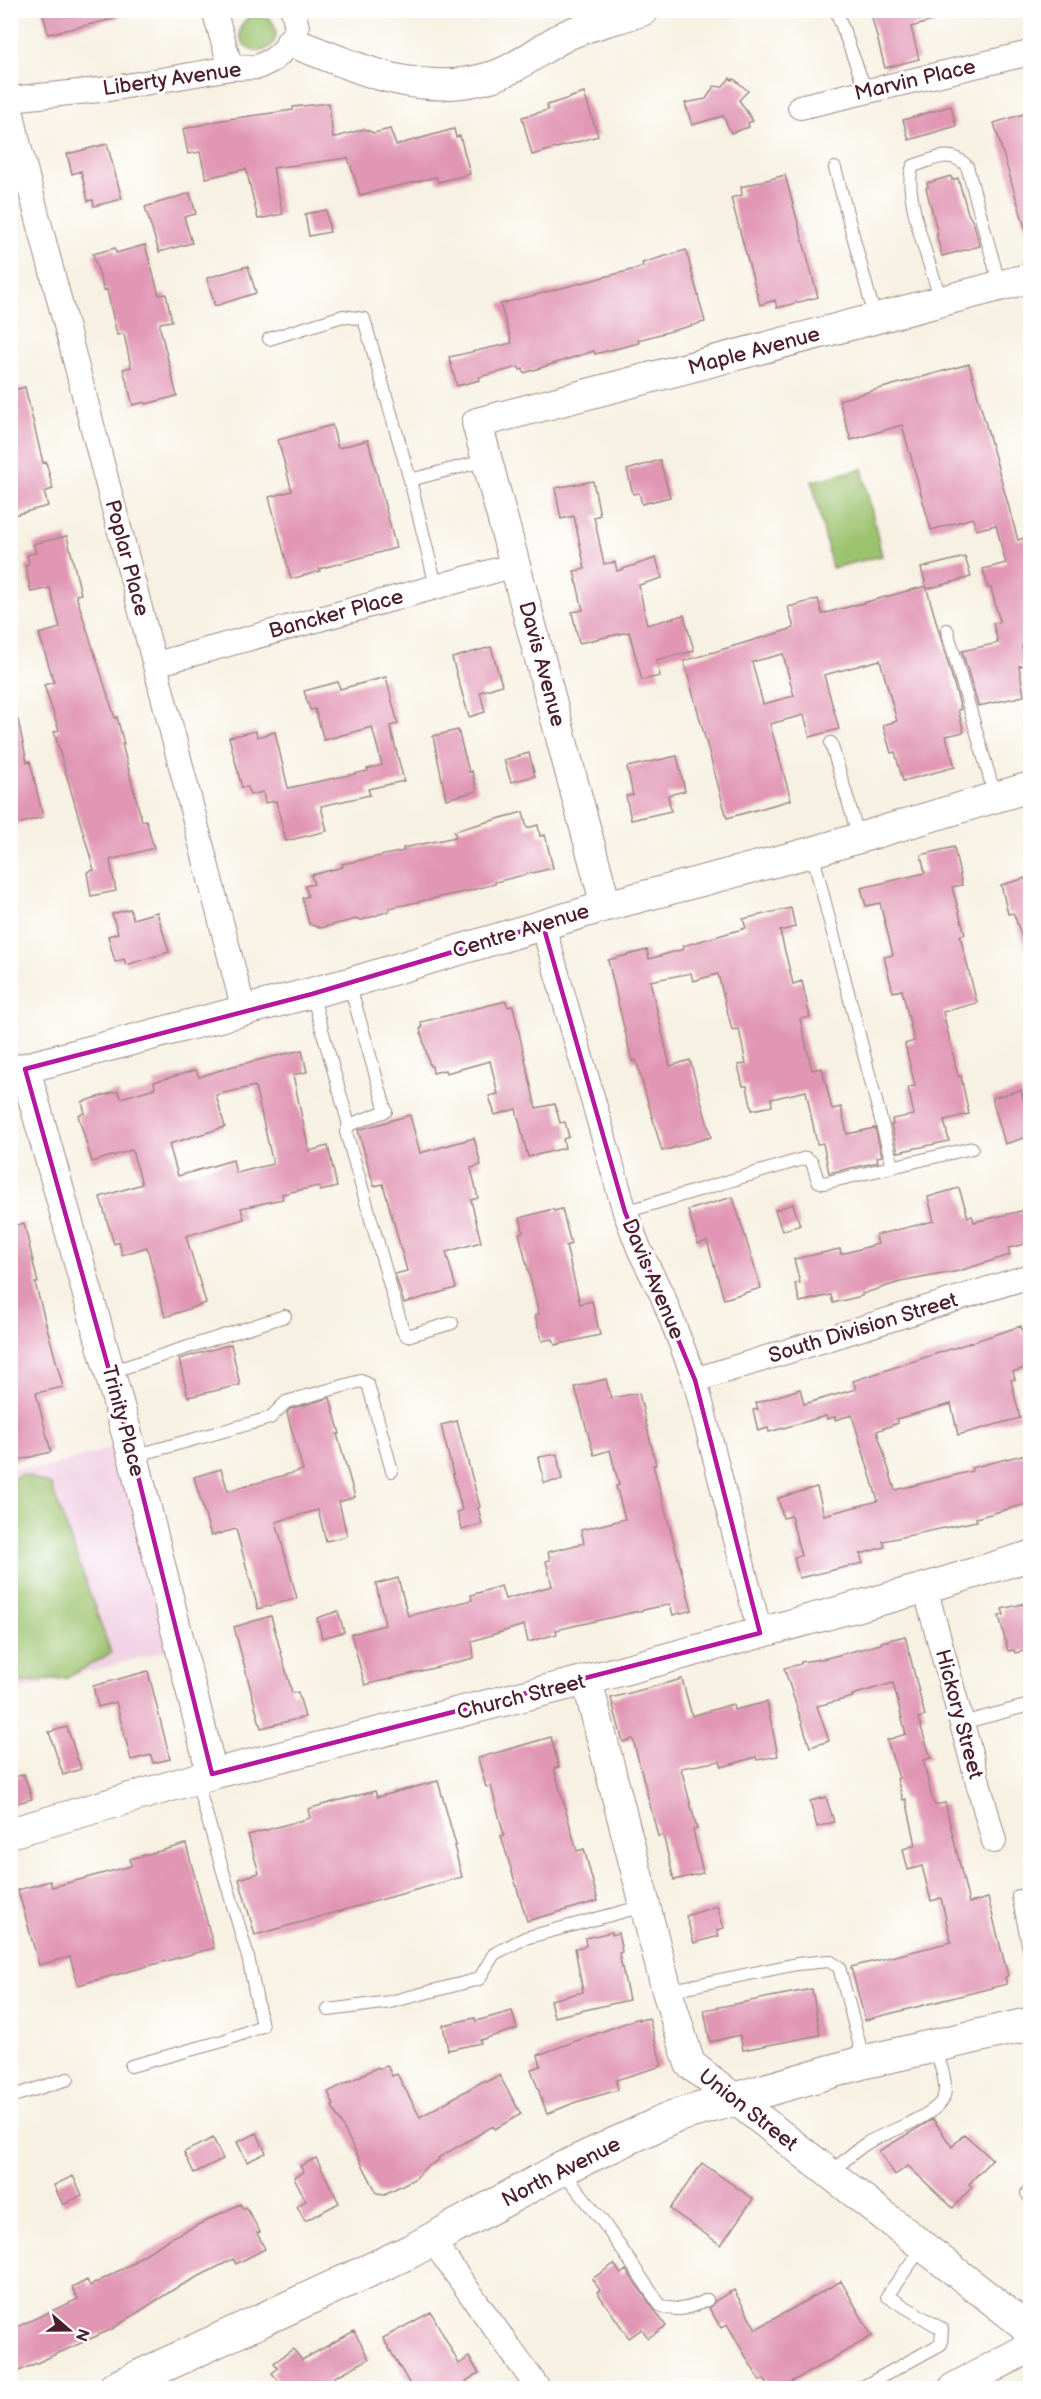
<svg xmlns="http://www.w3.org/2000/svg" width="1041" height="2399" viewBox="0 0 1041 2399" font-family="'Balsamiq Sans',sans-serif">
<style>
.built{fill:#f1d0e3}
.green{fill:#9bc26d;stroke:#72704c;stroke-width:1.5}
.building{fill:#e196b4;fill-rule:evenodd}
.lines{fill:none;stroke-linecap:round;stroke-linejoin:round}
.service-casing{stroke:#a08886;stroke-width:14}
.minor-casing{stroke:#a08886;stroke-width:26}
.tertiary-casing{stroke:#a08886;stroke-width:32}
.secondary-casing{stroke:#a08886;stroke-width:35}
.service{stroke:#fff;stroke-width:12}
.minor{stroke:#fff;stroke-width:24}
.tertiary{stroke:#fff;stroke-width:30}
.secondary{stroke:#fff;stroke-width:33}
.marked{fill:none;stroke:#b5179e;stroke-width:4.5;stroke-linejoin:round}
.labels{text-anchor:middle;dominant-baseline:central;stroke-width:6;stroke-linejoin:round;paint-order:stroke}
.street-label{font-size:21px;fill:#4a1f2b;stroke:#fff}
</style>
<rect width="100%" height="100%" fill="#fff"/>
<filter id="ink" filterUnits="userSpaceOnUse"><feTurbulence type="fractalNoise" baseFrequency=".0167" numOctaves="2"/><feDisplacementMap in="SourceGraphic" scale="12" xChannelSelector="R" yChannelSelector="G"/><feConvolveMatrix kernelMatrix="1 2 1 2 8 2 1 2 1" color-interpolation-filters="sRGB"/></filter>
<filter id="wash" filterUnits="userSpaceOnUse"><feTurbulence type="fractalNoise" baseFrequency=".008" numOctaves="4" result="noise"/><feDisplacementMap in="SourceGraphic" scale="24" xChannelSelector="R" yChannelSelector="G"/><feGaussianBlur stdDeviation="1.35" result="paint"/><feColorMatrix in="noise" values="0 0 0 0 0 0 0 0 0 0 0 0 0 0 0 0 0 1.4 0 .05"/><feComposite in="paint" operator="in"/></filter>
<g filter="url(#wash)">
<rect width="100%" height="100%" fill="#f6f1e2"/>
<path class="built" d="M134,1441L193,1643L11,1693L10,1467L42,1469Z"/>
<path class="green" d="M240 33a18 18 0 1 1 36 0a18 18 0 1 1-36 0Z
M862,469L882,556L832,568L812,481Z
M22,1474L51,1485L111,1653L67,1678L11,1684V1479Z"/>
<g id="blocks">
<path class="building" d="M42,10H117L118,18L48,34Z
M870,10H949L950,16L911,27L919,59L885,68Z
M730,78L732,80L734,79L748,91L739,100L753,121L748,123L749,127L731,133L723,116L692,125L685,103L706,99L714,86L722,87Z
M584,93L598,136L532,155L522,117L548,110L547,105Z
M329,103L333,138L364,129L374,133L390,129L396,145L454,129L456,137L460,136L470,174L438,182L436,177L360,195L348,158L273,168L283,214L258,219L246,169L206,178L200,152L188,154L183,129L222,120L293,110V107Z
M951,106L956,126L909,140L903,120Z
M1030,112V230L1026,231L994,123Z
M107,144L122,199L94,206L93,200L88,201L81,171L72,174L67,154Z
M785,175L818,297L777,308L775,300L760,305L731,198L742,195L741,187Z
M951,176L952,180L958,178L968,213L974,224L980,246L942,256L936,234H938L926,188L928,187L927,183Z
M190,193L196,214L184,217L192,243L159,252L145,207Z
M326,210L330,232L309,236L305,214Z
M145,245L159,295L166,294L172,321L160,323V328L177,396L146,404L145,402L133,405L123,369L131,367L124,334L117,335L107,289L104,290L93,254L115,248L116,253Z
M686,250L705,322L638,340L639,343L595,354L594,351L524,373L523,369L520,370L519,367L479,377L480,380L457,386L449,357L512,343L500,304L643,267L642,263Z
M248,266L256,293L215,306L207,278Z
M969,364L1018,540L1028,537L1030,547V644L1022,646L1026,665L1019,666L1024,696L978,706L962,651L998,643L993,623L1000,622L991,588H988L983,569L1006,563L996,525L976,530L973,518L931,530L902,425L851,440L839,400Z
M25,387L43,463L46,462L53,489L44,492L48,506L10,516V391Z
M332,425L338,448L368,440L396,548L319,569L320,571L291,579L269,497L292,491L278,440Z
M660,460L670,497L642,504L639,493L633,494L627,470Z
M593,481L600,515L594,517L604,564L615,562L617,571L656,558L662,578L639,585L647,625L684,615L694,651L656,660L660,676L642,680L629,632L579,643L572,612L583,610L574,571L585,569L574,516L561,519L555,488Z
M67,536L81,594L76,595L115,718L117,717L124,744H122L142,821L146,820L154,848L110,860L116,891L91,896L87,872L94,870L54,732L59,730L44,685L54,682L39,634L60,628L50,588L31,592L25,565L29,564L27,555L36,553L33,544Z
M965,557L971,577L927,589L921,568Z
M926,586L961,709L958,710L964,732L946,736L955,767L903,781L895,752L891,753L883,725L897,721L880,660L824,675L839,729L810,737L804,715L770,724L791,800L727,818L684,661L794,628L788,607L818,599L822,614ZM783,654L794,696L763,704L752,662Z
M491,647L502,685L480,692L485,712L469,717L452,658Z
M386,677L398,724L390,726L404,781L368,789L370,795L321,806L327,831L286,841L276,801L265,803L263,792L250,795L248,787L242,788L229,737L256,731L257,737L275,732L288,788L368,771L367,769L382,765L372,727L324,740L315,709L310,710L304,691L338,682L340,689Z
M18,720L27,762L30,761L43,817L10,826V721Z
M458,730L469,772L472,771L477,791L446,799L433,736Z
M529,753L535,776L511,782L504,760Z
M677,756L685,791L668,795L671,811L631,820L626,796L633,795L627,767Z
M523,812L527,828L538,825L540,836L545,835L553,868L495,882V884L464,892L389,908V911L362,920L357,919L320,928L309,924L302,898L308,896L305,886L314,884L311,875L343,867L342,864L404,851L403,848L456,837L454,831Z
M954,847L962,885L952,887L965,934L960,936L977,1003L943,1012L958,1076H961L969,1114L944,1120L949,1141L898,1152L891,1125H893L892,1119L914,1115L908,1087L915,1086L905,1044L914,1041L902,990L893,992L884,957L893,955L880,903L866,906L861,888L925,873L921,855Z
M1030,877V952L1027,953L1015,917L1013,913L1008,914L1001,885Z
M791,908L795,927L780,931L793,984L802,981L810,1017L800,1019L812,1070L822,1068L832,1109L841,1107L847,1134L875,1128L882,1156L877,1157L878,1162L829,1173L823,1143L817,1144L806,1091L771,1099L772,1106L752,1110L747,1086H743L738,1065L746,1064L739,1029L732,1030L718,974L693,981L691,973L650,981L670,1066L690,1060L711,1137L662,1151L636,1060L632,1061L608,960L647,950L649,959L684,949L683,946L746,928L743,919Z
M130,909L133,919L157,912L169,952L126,965L124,959L115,962L108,936L118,933L112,914Z
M506,1001L508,1007L513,1006L536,1108L555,1104L560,1123L565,1122L569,1137L563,1139L565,1148L528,1157L516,1109L495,1115L489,1096L498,1094L490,1061L446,1073L445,1070L433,1073L432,1066H430L420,1029L422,1028L421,1022Z
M302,1050L307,1072L293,1075L309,1151L328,1146L337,1187L320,1191L319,1186L282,1194L283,1199L241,1208L244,1219L186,1236L206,1303L165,1317L147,1247L122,1255L119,1242L114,1244L100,1197L142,1184L132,1150L92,1162L78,1115L85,1113L82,1102L118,1091L121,1098L155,1088L154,1082L196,1070L199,1077L233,1066ZM255,1086L273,1164L236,1173L233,1160L178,1176L169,1144L225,1127L216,1095Z
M1021,1090L1030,1124V1136L1005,1144L992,1098Z
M410,1115L420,1153L474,1138L481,1165L471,1168L478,1198L471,1200L481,1242L446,1252L456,1288L404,1303L395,1274L407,1271L383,1184L374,1186L358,1130Z
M959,1188L968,1217L972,1216L974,1222L1030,1209V1243L1008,1248L1010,1255L959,1271L900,1282L862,1294V1296L833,1303L831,1295L800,1302L795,1284L800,1283L794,1259L840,1249L841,1254L878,1244L876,1235L934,1221L928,1197Z
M733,1197L761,1288L724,1299L707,1241L698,1244L688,1210Z
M793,1204L800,1225L782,1231L775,1210Z
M553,1209L554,1211L562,1209L571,1244L566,1246L580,1304L592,1301L600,1335L555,1345L553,1339L542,1341L535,1315L539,1314L519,1233L523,1232L520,1218Z
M24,1223L38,1283H35L63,1387L36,1393L51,1452L10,1462V1227Z
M1021,1326L1023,1334L1027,1333L1030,1343V1366L1013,1372L1015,1379L1011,1380L1020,1418L958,1435L951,1404L896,1419L898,1423L877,1431L895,1490L972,1471L971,1468L1030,1453V1503L976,1518L977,1521L883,1541L885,1547L860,1554L863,1563L799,1578L794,1557L801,1556L791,1516L783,1518L778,1498L817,1487L824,1515L878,1501L852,1415L835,1420V1417L827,1419L826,1416L769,1432L768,1428L758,1431L753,1410L758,1409L756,1403L800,1389L804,1404L856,1389L853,1381Z
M231,1344L240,1385L188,1397L179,1359Z
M606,1379L611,1398L639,1393L656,1465H653L692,1610L673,1615L670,1604L556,1630L557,1634L528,1642L524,1625L472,1641L474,1658L365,1685L351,1634L385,1625L376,1584L398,1578L408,1616L472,1600L471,1595L501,1586L505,1599L552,1586L546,1561L550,1560L548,1552L584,1543L581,1530L625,1519L616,1486L619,1485L610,1450L594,1455L575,1387Z
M330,1398L340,1434H337L355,1497L339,1502L347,1536L326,1541L318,1510L276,1522L297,1598L258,1609L236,1529L211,1536L194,1477L221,1469L228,1491L303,1470L287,1413L290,1409Z
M457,1421L480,1507L478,1508L482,1524L462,1530L457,1512L462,1510L441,1425Z
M557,1454L562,1480L544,1483L539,1457Z
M1030,1602V1650L1015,1653L1014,1650L1008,1651L999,1616L1004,1615L1002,1609Z
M338,1611L344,1632L322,1638L317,1618Z
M271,1616L292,1693L298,1692L305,1717L261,1728L234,1627Z
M905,1636L925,1716L918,1718L931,1758L923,1760L933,1802L935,1805L945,1803L969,1903L988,1898L1008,1976L1005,1977L1007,1984L865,2020L851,1967L951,1942L941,1898L931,1901L922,1866L908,1870L903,1849L916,1845L906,1799L903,1800L897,1779L899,1778L887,1740L906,1734L893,1683L852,1695L853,1697L817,1706L829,1741L810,1747L784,1668L801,1664V1662L827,1658L881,1644V1642Z
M148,1671L170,1759L153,1763L151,1755L131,1760L116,1702L98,1707L93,1686Z
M682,1679L692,1716L733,1704L734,1710L767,1702L778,1756L757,1760L756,1757L722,1767L720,1761L681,1768L697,1829L693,1830L703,1873L674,1880L664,1838L662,1835L658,1836L633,1739L623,1742L611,1698Z
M67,1727L81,1769L63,1775L49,1732Z
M551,1737L559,1767L554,1768L577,1851L584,1849L598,1901L527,1921L501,1836L504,1835L491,1786L486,1787L478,1758Z
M24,1774L32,1799L10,1805V1779Z
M438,1781L456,1845L454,1846L462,1877L255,1935L239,1879L259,1873L248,1835L310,1818L308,1809L329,1803L375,1791L377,1797Z
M826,1797L834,1822L817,1827L810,1801Z
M186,1844L214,1948L78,1985L70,1957L39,1965L18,1890L50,1881L52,1887L131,1866L130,1859Z
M717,1906L724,1928L717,1930L719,1936L694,1943L686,1916Z
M612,1932V1935L618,1933L622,1952L619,1953L629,2000L554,2017L550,2000L583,1992L575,1948L586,1946L585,1938Z
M812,1989L820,2035L743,2050L740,2035L710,2042L704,2010Z
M512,2011L517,2029L480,2040L481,2043L448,2050L443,2025L475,2018L476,2021Z
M639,2018V2020L649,2018L662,2066L616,2080L618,2090L576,2102L547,2114L531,2069L541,2066L538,2055Z
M387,2065L392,2076L397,2074L420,2117L485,2080L486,2082L499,2075L521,2114L495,2129L493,2126L438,2158L439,2160L425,2168L416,2178L385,2194L377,2193L332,2106L334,2105L328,2092L378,2067L380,2069Z
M933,2119L952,2147L964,2134L992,2159L969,2184L972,2187L953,2208L908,2166L895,2175L879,2151Z
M257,2133L266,2153L247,2162L237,2142Z
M213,2138L223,2159L194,2173L184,2152Z
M316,2158L339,2203L305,2221L297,2206L306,2201L294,2177L304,2172L300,2166Z
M702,2163L753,2199L721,2245L670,2209Z
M73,2176L82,2195L63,2205L54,2185Z
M240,2204L243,2209L246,2207L260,2232L257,2233L265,2249L236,2264L233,2259L176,2288L112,2329L10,2375V2330L78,2299L72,2288L87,2280L90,2286L135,2262L134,2261L171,2238Z
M614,2264L621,2274L626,2270L666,2326L648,2338L642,2329L629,2338L597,2292L600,2290L592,2279Z
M841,2281L872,2336L781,2388H770L764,2379L760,2381L727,2324L721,2328L709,2308L715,2301L734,2290L756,2329Z
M431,2312L459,2364L469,2357L479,2373L466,2381L471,2388H412L383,2338Z
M354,2331L369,2359L335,2377L320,2388H284L272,2373L278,2368L274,2363L293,2349L302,2360Z"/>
</g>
</g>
<g filter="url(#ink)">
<use href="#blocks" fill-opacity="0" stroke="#a08886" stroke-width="1.5"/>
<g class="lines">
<g class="service-casing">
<path id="service" d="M836,10L866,91
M835,168L875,318
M941,300C933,273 901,191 913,166C933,160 950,148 967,166L1000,286
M269,339L343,316L364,319L410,480L436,586
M410,480L487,460
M947,630L995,796
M831,743L859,838
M812,852L893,1167
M312,994L349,1125L386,1111L349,983
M349,1125L346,1132L403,1331L407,1336L452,1323
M625,1212L806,1158L812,1162L818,1181L824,1183L972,1148
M110,1372L285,1316
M134,1456L270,1418L286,1402L361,1381L368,1384L392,1471
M962,1723L1030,1705
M1018,1896L1030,1953
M667,1991L797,1964L829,1961L839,1967L864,2061
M328,2010L390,2002L479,1979L494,1954L525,1938L644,1906
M131,2066L223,2041L262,2026L248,1957L196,1779
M10,2097L68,2079
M562,2170L603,2222L660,2305C677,2313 691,2308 707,2300
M831,2173C842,2163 854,2151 867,2143C883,2133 940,2115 944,2096C948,2081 939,2062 935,2047
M1030,2188L1027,2193L1030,2198
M861,2388L941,2344L942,2329L887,2296L923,2246"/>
</g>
<g class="minor-casing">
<path id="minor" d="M214,10L231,68
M10,99L109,89L231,68L258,67L274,59L290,44L297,27L293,10
M10,104L19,146C94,435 171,722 244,1011
M800,107L1030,53
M156,664L515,565
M543,925L625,1212L640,1251L663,1297L695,1380L760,1633
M695,1380L1030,1276
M925,1588L994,1841
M432,2240L538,2388"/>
</g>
<g class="tertiary-casing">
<path id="tertiary" d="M291,42C360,68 419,100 494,76C522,67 546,43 574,32C596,23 621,18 644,10
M606,906L477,423L1030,278
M25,1069L133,1456L212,1774
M10,1072L349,983L606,906L812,852L1030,787
M587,1680L667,1991L690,2064L1025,2326L1030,2336
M10,1833L212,1774L587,1680L925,1588L1030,1556
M954,2388L1030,2347"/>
</g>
<g class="secondary-casing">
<path id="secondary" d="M115,2388L411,2251L561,2169L676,2116L864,2062L1030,2024"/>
</g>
<use href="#service" class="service"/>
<use href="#minor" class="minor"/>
<use href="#tertiary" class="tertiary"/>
<use href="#secondary" class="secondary"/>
</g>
</g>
<path class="marked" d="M543,925L625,1212L695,1380L760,1633L212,1774L133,1456L25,1069L312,994Z"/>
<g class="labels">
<g class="street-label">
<text transform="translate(172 79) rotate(-8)">Liberty Avenue</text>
<text transform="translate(915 80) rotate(-13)">Marvin Place</text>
<text transform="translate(754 351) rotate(-15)">Maple Avenue</text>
<text transform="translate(127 558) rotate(75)">Poplar Place</text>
<text transform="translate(336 614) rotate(-15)">Bancker Place</text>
<text transform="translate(542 664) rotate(75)">Davis Avenue</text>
<text transform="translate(521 931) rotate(-17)">Centre Avenue</text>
<text transform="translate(653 1279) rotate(67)">Davis Avenue</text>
<text transform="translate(863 1328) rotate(-17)">South Division Street</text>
<text transform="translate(123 1421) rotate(75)">Trinity Place</text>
<text transform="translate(521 1697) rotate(-14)">Church Street</text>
<text transform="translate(959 1714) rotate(75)">Hickory Street</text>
<text transform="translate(748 2110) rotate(38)">Union Street</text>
<text transform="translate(561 2172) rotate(-27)">North Avenue</text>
</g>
</g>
<rect width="1041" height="2399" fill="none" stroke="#fff" stroke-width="36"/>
<g transform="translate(69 2330) rotate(110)" stroke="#ffffff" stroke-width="4.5" paint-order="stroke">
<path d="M0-4.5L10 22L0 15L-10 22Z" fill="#4a1f2b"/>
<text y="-9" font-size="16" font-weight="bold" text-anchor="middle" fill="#4a1f2b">N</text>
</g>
</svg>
